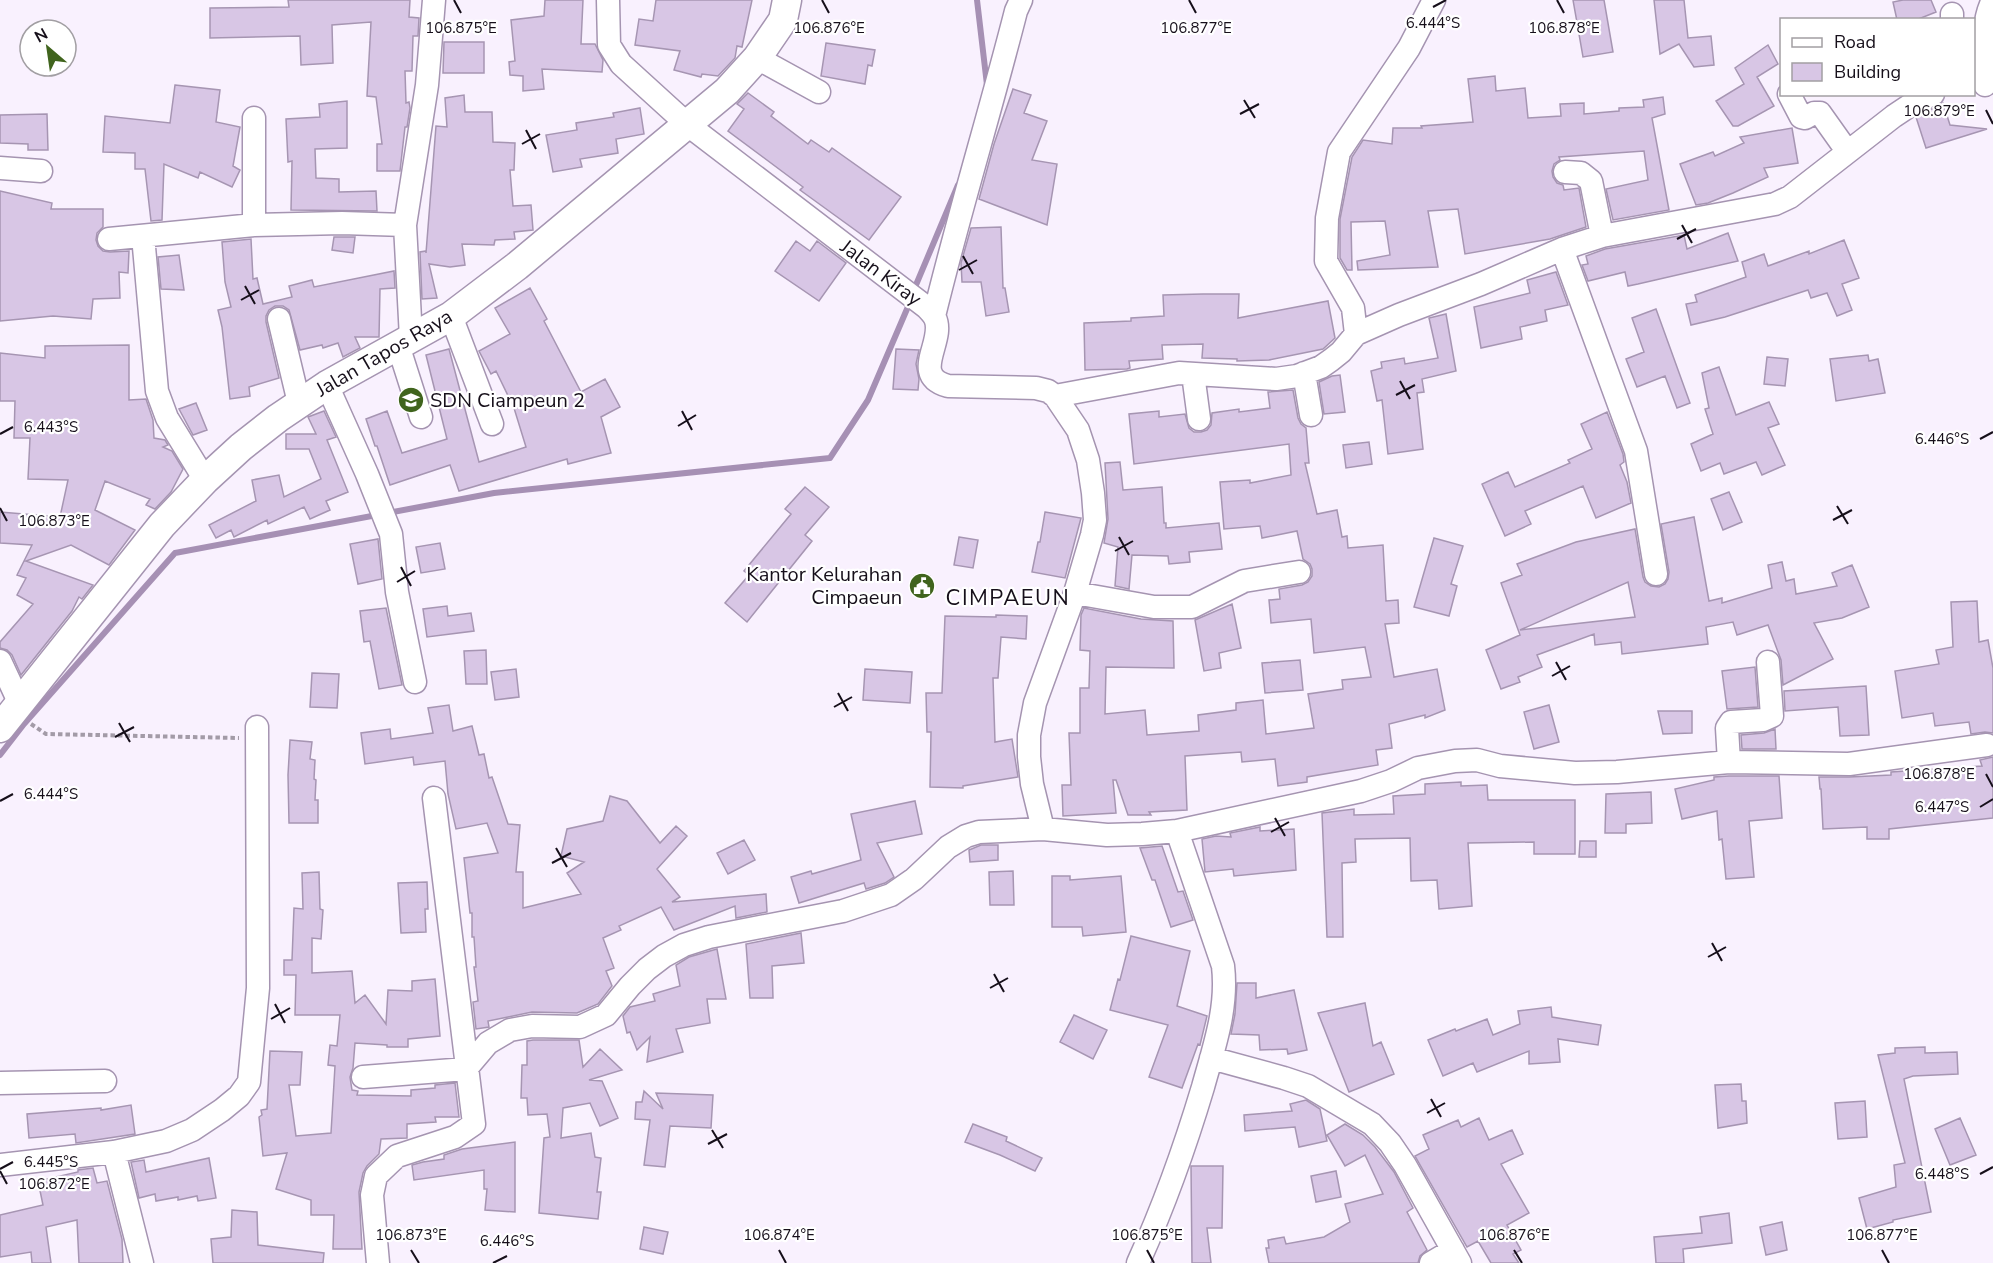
<svg xmlns="http://www.w3.org/2000/svg" width="1993" height="1263" viewBox="0 0 1993 1263" font-family="'Nunito Sans',sans-serif">
<style>
.lines{fill:none;stroke-linecap:round;stroke-linejoin:round}
.stream{stroke:#a690b4;stroke-width:6}
.building{fill:#d8c6e5;stroke:#a695b2;stroke-width:1.5;fill-rule:evenodd}
.minor-casing{stroke:#a594b1;stroke-width:25}
.major-casing{stroke:#a594b1;stroke-width:31}
.path{stroke:#a39ba7;stroke-width:4;stroke-dasharray:4.5 3;stroke-linecap:butt}
.minor{stroke:#fff;stroke-width:22}
.major{stroke:#fff;stroke-width:28}
.ticks{fill:none;stroke:#160f1a;stroke-width:2}
.labels{text-anchor:middle;dominant-baseline:central;stroke-width:4.5;stroke-linejoin:round;paint-order:stroke}
.street-label{font-size:20px;fill:#160f1a;stroke:#fff}
.poi-label{font-size:20px;fill:#160f1a;stroke:#fff;text-anchor:start}
.quarter-label{font-size:22px;letter-spacing:1.5px;fill:#160f1a;stroke:#fff}
.ticks-label{font-size:15px;text-anchor:middle;fill:#160f1a;stroke:#fff;stroke-width:4.5;stroke-linejoin:round;paint-order:stroke}
</style>
<rect width="100%" height="100%" fill="#f9f1fe"/>
<g class="lines">
<path class="stream" d="M977,0L987,85
M913,292L958,185
M0,755L24,724L175,553L494,493L830,458L868,400L910,302"/>
</g>
<path class="building" d="M288,0H410L409,17L419,18L418,36H413L412,71H405L406,103L409,102L410,108L407,127H405L400,171H377V144H382L376,97L367,96L371,22L332,25L333,63L301,65L300,36L210,38V8L289,7Z
M545,0H583L581,44H595L603,60L602,72L542,69L544,89L523,91V76L510,75L509,62L515,61L511,20L544,16Z
M656,0H752L742,47L737,46L735,58L718,76L702,74L701,77L674,70L680,51L635,45L639,19L653,21Z
M1573,0H1604L1613,52L1583,57Z
M1654,0H1684L1688,38L1711,36L1714,65L1694,67L1679,44L1660,54Z
M1903,0H1931L1936,12L1916,20H1897L1893,2Z
M444,42H484V73H443Z
M826,43L875,50L872,66L868,65L865,84L821,76Z
M1768,45L1778,64L1757,77L1774,106L1738,126H1733L1716,101L1744,84L1735,68Z
M1495,76L1496,91L1525,88L1528,118L1561,116L1560,104L1584,103V114L1619,111V108L1644,107L1643,100L1663,97L1665,114L1652,118L1669,210L1613,220L1606,189L1648,180L1644,151L1559,157L1560,160L1554,164L1552,171L1553,177L1557,183L1563,185L1564,190L1579,188L1586,227L1550,239L1465,254L1458,209L1428,211L1438,267L1358,270L1357,261L1390,255L1385,221L1351,222L1352,270H1347L1340,258V219L1352,157L1363,140L1392,144L1393,128H1422L1421,126L1473,122L1468,79Z
M175,85L220,90L216,122L240,127L233,166L240,170L232,187L200,172L198,178L164,164L162,220L151,221L145,169H135V153L103,152L105,116L170,123Z
M1013,89L1031,95L1024,113L1047,121L1032,160L1057,164L1047,225L979,199L994,144Z
M748,93L774,112L771,116L808,144L811,140L829,152L832,148L901,197L869,240L800,190L803,187L728,131L744,109L737,104Z
M464,95L465,112H492L493,142L515,143L514,170H510L513,206L531,205L533,230L514,232L515,239L495,240L494,245L462,244L465,265L450,267L429,264L437,298L422,299L420,252L426,251V253L436,126L447,127L445,98Z
M347,101V148L315,149L316,178L339,179V192L376,191L377,211L291,210L292,161L288,162L286,119L320,117L319,104Z
M1943,103L1950,125L1987,129L1926,148L1916,117Z
M640,108L644,134L616,139L618,153L580,159L582,167L553,172L546,135L577,130L576,123L614,117L613,113Z
M47,114L48,150H28V144L0,143V115Z
M1792,128L1798,163L1764,168L1768,177L1733,193L1708,203L1696,205L1680,164L1713,152L1715,156L1744,143L1740,137Z
M0,191L52,203L51,209H103V227L97,233L96,240L98,246L103,251L110,252L129,251L128,273L119,272L120,298L93,299L91,319L53,316L0,321Z
M1001,227L1003,288H1005L1009,312L986,316L981,282H962L961,263L971,228Z
M1728,233L1738,261L1638,284L1628,286L1625,272L1588,281L1582,265L1588,264L1586,256L1605,249L1684,235L1687,249Z
M334,237H355L353,253L332,250Z
M251,239L253,279L257,278L263,304L292,297L289,286L312,280L314,287L394,271L395,288L380,289L379,337H355L360,348L343,357L338,343L323,348L322,345L300,350L289,310L283,306H275L269,310L266,316V322L279,378L249,387L250,396L230,399L222,327L218,310L231,307L225,282L222,242Z
M1844,240L1859,278L1842,284L1852,310L1837,316L1827,293L1811,298L1808,290L1725,317L1691,325L1686,304L1697,302L1695,295L1746,277L1742,262L1764,254L1768,266L1809,251V254Z
M796,241L810,251L817,241L846,263L819,301L775,271Z
M179,255L184,290L161,289L158,257Z
M1556,272L1568,305L1545,310L1547,321L1520,327L1522,339L1481,348L1474,307L1530,293L1527,280Z
M530,288L547,319L544,321L581,392L605,379L620,407L601,417L611,453L568,464L567,459L459,491L450,465L390,485L377,446H375L366,419L387,411L402,453L447,439L426,355L449,349L479,462L526,447L514,408L496,371L491,374L479,351L510,334L495,308Z
M1203,294H1239L1238,318L1328,301L1335,338L1323,349L1269,360L1237,361V359L1202,358L1203,344L1162,345L1163,359L1129,361L1130,368L1127,369L1085,370L1084,323L1131,321V318L1164,316L1163,295Z
M1656,309L1690,403L1677,408L1665,376L1637,387L1626,359L1644,352L1632,318Z
M1446,314L1456,371L1422,379L1424,392L1417,393L1423,449L1388,454L1382,400L1377,401L1371,371L1382,368L1381,362L1404,358L1405,364L1438,358L1429,318Z
M129,345V400L146,399L153,420L154,438L165,440L168,445L163,447L172,451L183,469L171,492L155,509L146,505L150,499L105,481L95,510L135,530L109,565L71,545L26,561L93,585L82,599L79,597L72,611L21,675L12,655L7,650L0,648V642L33,604L17,595L26,578L17,575L32,545L0,543V512L60,517L68,480L28,479L30,438H14L15,401H0V353L45,358V346Z
M896,349L919,350L916,364L919,379L918,390L893,389Z
M1868,355L1869,361L1878,359L1885,393L1836,401L1830,359Z
M1767,357L1788,359L1785,386L1764,384Z
M1719,367L1736,415L1769,402L1779,424L1768,428L1785,465L1762,475L1756,462L1724,474L1720,463L1701,471L1691,444L1713,434L1705,409L1709,408L1702,373Z
M1340,375L1345,412L1324,414L1319,382L1332,376Z
M1293,390L1298,418L1301,424L1306,428L1309,463H1305L1317,514L1337,510L1342,537L1347,536L1348,548L1383,545L1386,601L1398,600L1399,623L1385,624L1394,677L1437,669L1445,710L1425,718V715L1389,724L1392,748L1376,750L1378,765L1307,777V782L1278,786L1275,759L1242,762L1241,752L1185,756L1187,810L1149,812L1151,815H1128L1116,780H1113L1116,813L1063,816L1062,785H1071L1069,733H1080V688H1089L1090,651L1080,650L1081,615L1084,608L1141,619L1173,621L1174,668L1106,667L1105,714L1145,710L1147,735L1199,731L1198,715L1236,710V703L1263,700L1266,734L1314,728L1308,694L1343,689L1342,680L1371,677L1365,647L1314,653L1311,619L1271,623L1269,600L1280,599L1279,589L1302,585L1308,582L1312,576V569L1310,564L1303,559L1297,531L1262,538L1260,526L1224,529L1220,482L1250,480V483L1291,475L1289,444L1134,464L1129,414L1159,411V417L1185,414L1189,428L1194,432H1201L1207,430L1211,425L1212,413L1239,409V412L1270,408L1268,392Z
M196,403L207,430L193,435L179,409Z
M324,411L336,437L327,440L348,492L326,501L330,510L310,519L304,507L268,524L267,520L234,537L231,530L216,538L209,525L256,501L252,480L279,475L284,497L321,479L309,449H286V434H316L308,417Z
M1607,412L1623,454L1624,462L1620,465L1627,482L1631,503L1596,518L1583,486L1525,511L1531,524L1505,536L1482,484L1508,472L1515,487L1570,463L1568,460L1592,449L1581,424Z
M1369,442L1372,464L1346,468L1343,445Z
M1120,462L1123,490L1162,487L1164,523H1166V528L1219,523L1222,549L1189,552L1190,562L1169,564L1168,556L1132,555L1129,589L1115,586L1118,547L1104,543L1108,519L1105,463Z
M805,487L829,507L805,535L812,541L747,622L725,603L749,575L744,571L791,514L785,509Z
M1729,492L1742,522L1723,530L1711,499Z
M1045,512L1081,518L1065,578L1032,572L1038,542H1040Z
M1694,517L1709,601L1722,598V603L1772,588L1768,565L1782,562L1786,581L1794,579L1796,594L1837,586L1832,573L1852,565L1869,607L1842,618L1814,623L1833,659L1783,685L1781,660L1768,625L1737,635L1733,622L1706,627L1708,644L1622,654L1621,642L1595,645L1594,634L1537,655L1542,667L1518,677L1520,682L1501,689L1486,650L1520,635L1501,583L1522,575L1517,564L1576,542L1635,529L1643,577L1645,582L1651,586L1659,587L1665,584L1668,579L1669,572L1661,524ZM1628,582L1635,617L1520,630Z
M959,537L978,540L973,568L954,565Z
M1434,538L1463,546L1451,584L1457,586L1449,616L1414,607Z
M378,539L382,579L358,584L350,544Z
M440,543L445,569L421,573L416,547Z
M1977,601L1979,642L1988,640L1993,668V733L1985,732L1971,734L1969,722L1935,726L1933,713L1902,718L1895,671L1939,664L1936,650L1953,647L1951,602Z
M1232,604L1241,648L1219,653L1221,668L1204,671L1195,620Z
M447,606L448,616L471,613L474,631L427,637L423,609Z
M386,608L402,685L379,689L370,641L364,642L360,611Z
M996,615L1027,616L1026,639L1001,637L998,678H993L995,742L1012,739L1018,777L963,786V788L930,787L931,732H927L926,693H942L945,616L996,617Z
M486,650L487,684H466L464,651Z
M1300,660L1303,690L1265,693L1262,663Z
M1755,667L1758,707L1727,709L1722,671Z
M516,669L519,697L495,700L491,672Z
M865,669L912,672L910,703L863,700Z
M312,673L339,674L337,708L310,707Z
M1866,686L1869,735L1840,736L1838,707L1785,711L1784,691Z
M449,705L453,731L472,726L479,755L484,754L489,778L492,777L508,824L520,825L516,872H523V908L581,894L567,873L584,862L561,856L567,829L603,821L610,796L627,801L660,843L676,826L687,836L657,869L680,897L672,902L766,894L767,912L736,918L735,906L674,930L661,907L619,926L621,930L603,938L614,968L606,971L612,986L598,1004L577,1013L532,1012L508,1017L488,1021L489,1027L476,1029L473,1002L478,1001L474,967H476L474,937H472V913H470L464,858L498,853L487,823L456,829L448,794L445,761L414,765L413,757L365,764L361,733L390,729L391,739L433,733L428,708Z
M1549,705L1559,742L1534,749L1524,712Z
M1658,711H1692V733L1663,734Z
M1775,729L1776,749H1742L1741,735L1764,733Z
M290,740L312,742L310,759L315,760L314,779L316,780L315,800H318V823H289L288,775Z
M1993,757V818L1889,829V839H1867V827L1823,829L1821,789H1820L1819,777H1849L1891,775V772L1982,766L1980,760Z
M1729,776H1779L1782,818L1749,821L1754,877L1726,879L1722,839L1719,840L1717,811L1682,819L1675,789L1714,780V777Z
M1461,782V786L1487,785L1488,800H1575V854H1534V842L1468,843L1472,906L1439,909L1437,880L1411,881L1410,838L1355,839L1356,862L1342,863L1343,937H1327L1322,813L1354,809V815L1394,814L1393,796L1425,794V784Z
M1651,792L1652,823L1626,824V833H1605L1606,794Z
M915,801L922,834L877,843L894,877L885,883L866,889L864,883L799,903L791,877L811,871L812,874L861,860L851,814Z
M1260,827V831L1294,829L1296,870L1234,876L1233,869L1205,872L1202,839L1216,836L1231,837L1230,833Z
M744,840L755,860L728,874L717,853Z
M1580,841H1596V857H1579Z
M981,845H998V860L970,862L969,850Z
M1162,846L1178,892L1183,891L1193,920L1171,927L1155,880H1152L1140,848Z
M1013,871L1014,905H990L989,872Z
M319,872L320,909L323,910L321,939L312,938V973L352,971L355,1003L365,995L386,1024L388,990L412,991V981L435,979L440,1036L408,1039V1047H387V1045L355,1043L353,1068L350,1077L352,1090L358,1091L357,1095L411,1096V1090L435,1088V1085L455,1083L459,1117H435L436,1122L407,1124V1138L381,1139L379,1154L367,1166L363,1173L359,1192L362,1249H333L334,1215H311V1200L276,1189L287,1153L263,1156L259,1117L262,1115L261,1110L267,1109L270,1051L302,1052L300,1085H289L296,1136L331,1133L335,1066L328,1065L330,1045L337,1046L340,1015H295L296,975H284V960H292L294,908L303,909L302,873Z
M1052,876H1070V880L1121,876L1126,932L1083,936L1082,927H1052Z
M427,882L428,909H425L426,932L401,933L398,883Z
M801,933L804,963L772,966L773,998H750L746,944Z
M1131,936L1190,951L1177,1006L1207,1016L1200,1045L1198,1044L1182,1088L1149,1077L1168,1025L1110,1010L1118,979L1120,980Z
M717,949L726,999H707L710,1023L676,1029L683,1052L647,1062L650,1037L637,1050L630,1032L627,1033L623,1016L630,1007L655,1001L653,994L680,986L676,965L689,957Z
M1237,983H1256V998L1294,990L1307,1050L1288,1054L1287,1049L1260,1050L1259,1035L1231,1034L1235,1014Z
M1365,1003L1373,1046L1381,1042L1394,1074L1349,1092L1318,1013Z
M1551,1007L1552,1017L1601,1025L1598,1045L1558,1039L1560,1062L1529,1064V1051L1477,1072L1473,1063L1443,1076L1428,1040L1455,1029L1456,1031L1487,1019L1493,1035L1520,1024L1518,1011Z
M1074,1015L1107,1030L1093,1059L1060,1042Z
M533,1040H579L583,1067L600,1049L622,1070L589,1080L602,1081L618,1118L600,1126L590,1103L563,1108L561,1138L591,1133L595,1157L601,1158L597,1192H601L598,1219L539,1213L544,1138L550,1137L547,1114L528,1115L527,1098H521L522,1065H527V1041Z
M1925,1047V1053L1957,1052L1958,1074L1913,1076L1904,1079L1931,1212L1893,1220V1222L1867,1229L1859,1198L1896,1187L1894,1165L1905,1163L1878,1055L1895,1053V1048Z
M1741,1084L1742,1101H1746L1747,1123L1718,1128L1715,1085Z
M644,1091L663,1109L656,1093L713,1095L711,1128L670,1126L665,1167L644,1165L650,1120L635,1119L636,1102H642Z
M1306,1100L1320,1109L1327,1141L1299,1147L1295,1127L1245,1131L1244,1115L1292,1111L1290,1104Z
M1865,1101L1867,1137L1838,1139L1835,1103Z
M131,1105L135,1134L76,1143L75,1134L29,1138L27,1114L101,1108V1110Z
M1479,1118L1489,1140L1512,1130L1523,1154L1501,1164L1529,1213L1507,1225L1521,1250L1513,1254L1519,1263H1491L1478,1241L1467,1247L1415,1156L1429,1149L1423,1135L1458,1120L1461,1127Z
M1960,1118L1976,1155L1950,1165L1935,1129Z
M973,1124L1007,1137L1006,1141L1042,1158L1035,1171L1000,1155L965,1142Z
M1345,1124L1363,1135L1375,1147L1394,1172L1413,1208L1407,1212L1427,1250L1420,1256L1418,1263H1269L1266,1248H1269L1268,1240L1284,1237L1286,1244L1324,1237L1350,1222L1345,1204L1383,1194L1365,1155L1345,1166L1327,1135Z
M515,1142V1212L485,1210L487,1189H484V1170L414,1180L412,1165L423,1162L444,1159V1155L462,1149Z
M209,1158L216,1198L198,1201L197,1196L178,1200V1197L156,1201L155,1194L139,1198L131,1162L144,1160L146,1172Z
M1191,1166H1223L1222,1228H1207L1211,1263H1192Z
M93,1168L97,1183L107,1181L122,1239L123,1263H79L77,1220L46,1227L51,1263H32L31,1252L0,1257V1215L43,1205L38,1181L78,1172V1170Z
M1336,1171L1341,1197L1316,1202L1311,1176Z
M232,1210L257,1212L258,1245L324,1253L323,1263H213L211,1239L231,1237Z
M1729,1213L1732,1243L1683,1249L1684,1263H1656L1654,1237L1702,1233L1700,1217Z
M1782,1222L1787,1250L1766,1255L1760,1227Z
M644,1227L668,1232L663,1254L640,1249Z"/>
<g class="lines">
<g class="minor-casing">
<path id="minor" d="M608,0L609,45L621,64L688,125L926,307C929,310 933,314 935,318C946,341 909,375 948,386L1036,388L1048,391L1055,396L1078,430L1088,460L1093,493L1095,520L1092,535L1075,593L1035,703L1029,735V757L1032,784L1043,829
M1952,20V14
M757,58L819,92
M1985,85C1985,57 1980,25 1993,0
M1789,94L1801,117L1805,118L1814,113H1820L1847,151
M0,168L41,171
M1565,172L1581,173L1591,181L1602,236
M254,225V118
M143,236L157,391L167,418L205,480
M109,239L254,225L342,223L405,225
M1562,249L1636,451L1656,574
M451,316L492,424
M934,316C959,213 990,113 1016,11L1021,0
M279,319L299,403
M1356,334L1353,308L1326,261L1327,218L1339,152L1409,48L1434,0
M411,338L405,225L427,85L434,0
M398,345L421,417
M1304,373L1311,415
M1193,374L1199,419
M327,385L367,474L391,534L397,592L415,682
M1055,396L1179,373L1276,379L1297,376L1321,367L1331,360L1341,352L1356,334L1399,315L1481,284L1562,249L1602,236L1775,204L1790,197L1894,116L1915,102L1933,94
M1075,593L1154,607H1192L1244,581L1299,572
M0,661L20,704
M1729,762L1727,728L1731,722L1763,720L1772,716L1768,662
M1211,1058L1284,1078L1308,1086L1372,1124L1390,1143L1405,1165L1460,1263
M363,1077L466,1069L488,1043L510,1030L532,1026L580,1027L606,1015L630,986L647,969L664,956L684,945L709,937L843,911L891,895L914,879L948,847L966,836L979,832L1043,829L1107,835L1142,834L1177,831L1361,791L1391,781L1418,768L1455,761L1477,760L1500,766L1575,773L1617,772L1729,762L1849,764L1987,745
M0,1083L105,1081
M114,1152L142,1263
M0,1165L114,1152L166,1141L192,1130L222,1110L239,1096L249,1082L258,988L257,727
M378,1263L372,1195L376,1176L397,1156L455,1137L474,1124L434,798
M1138,1263C1164,1206 1185,1147 1203,1087C1214,1047 1228,1008 1223,966L1177,831
M1431,1263L1453,1250"/>
</g>
<g class="major-casing">
<path id="major" d="M0,728L162,525L205,480L241,447L278,418L327,385L451,316L517,266L727,91L757,58L783,20L787,0"/>
</g>
<path class="path" d="M31,724L46,734L239,738"/>
<use href="#minor" class="minor"/>
<use href="#major" class="major"/>
</g>
<path class="ticks" d="M454,0L461,13M822,0L829,13M1189,0L1196,13M1557,0L1564,13M1433,7L1446,0M1244,100L1255,118M1986,110L1993,124M1240,114L1259,104M526,130L536,149M522,144L540,134M1682,225L1692,243M1677,239L1696,229M963,256L973,274M959,270L977,260M245,286L255,304M241,300L259,290M1400,381L1410,399M1396,395L1415,385M682,411L692,430M678,426L696,415M0,434L13,427M1980,439L1993,432M1837,506L1848,524M0,508L7,521M1833,520L1852,510M1119,537L1129,555M1115,551L1133,541M401,567L411,586M397,582L415,571M1556,662L1566,680M1552,676L1570,666M838,693L848,711M834,707L852,697M119,723L130,742M115,737L134,727M1986,774L1993,787M0,801L13,794M1980,807L1993,799M1275,818L1285,836M1271,832L1289,822M556,848L567,867M552,863L571,853M1712,943L1722,961M1708,957L1726,947M994,974L1004,992M990,988L1008,978M275,1004L285,1023M271,1019L290,1008M1431,1099L1441,1117M1427,1113L1445,1103M712,1130L723,1148M708,1144L727,1134M0,1169L13,1162M0,1171L7,1184M1980,1174L1993,1167M411,1250L419,1263M779,1250L786,1263M1147,1250L1154,1263M1514,1250L1522,1263M1882,1250L1889,1263M493,1263L507,1256"/>
<defs>
<g id="school-disc" transform="scale(1.35)"><circle r="9.5" fill="#40641d" stroke="#fff"/><path d="M0-5L7-2L0 1L-7-2ZM-4 1L0 2.5L4 1V4Q0 6-4 4Z" fill="#fff"/></g>
<g id="civic-disc" transform="scale(1.35)"><circle r="9.5" fill="#40641d" stroke="#fff"/><path d="M-.6-6.5H3V-4.5H.6V-3L4-1V1h2V6H-6V1h2V-1L-.6-3ZM-1.2 2.5V6h2.4V2.5Z" fill="#fff"/></g>
</defs>
<g fill-rule="evenodd">
<use href="#school-disc" x="411" y="400"/>
<use href="#civic-disc" x="922" y="586"/>
</g>
<g class="labels">
<g class="street-label">
<text transform="translate(881 273) rotate(37)">Jalan Kiray</text>
<text transform="translate(384 353) rotate(-30)">Jalan Tapos Raya</text>
</g>
<g class="poi-label">
<text x="430" y="400">SDN Ciampeun 2</text>
<text x="902" y="574" text-anchor="end">Kantor Kelurahan<tspan x="902" dy="23">Cimpaeun</tspan></text>
</g>
<g class="quarter-label">
<text x="1008" y="598">CIMPAEUN</text>
</g>
</g>
<g class="ticks-label">
<text x="1433" y="28">6.444°S</text>
<text x="461" y="33">106.875°E</text>
<text x="829" y="33">106.876°E</text>
<text x="1196" y="33">106.877°E</text>
<text x="1564" y="33">106.878°E</text>
<text x="1939" y="116">106.879°E</text>
<text x="51" y="432">6.443°S</text>
<text x="1942" y="444">6.446°S</text>
<text x="54" y="526">106.873°E</text>
<text x="1939" y="779">106.878°E</text>
<text x="51" y="799">6.444°S</text>
<text x="1942" y="812">6.447°S</text>
<text x="51" y="1167">6.445°S</text>
<text x="1942" y="1179">6.448°S</text>
<text x="54" y="1189">106.872°E</text>
<text x="411" y="1240">106.873°E</text>
<text x="779" y="1240">106.874°E</text>
<text x="1147" y="1240">106.875°E</text>
<text x="1514" y="1240">106.876°E</text>
<text x="1882" y="1240">106.877°E</text>
<text x="507" y="1246">6.446°S</text>
</g>
<rect x="1780" y="18" width="195" height="78" fill="#ffffff" stroke="#a29fa3" stroke-width="1.5"/>
<rect x="1792" y="38" width="30" height="9" fill="#ffffff" stroke="#a29fa3" stroke-width="1.5"/>
<text x="1834" y="48" font-size="18" fill="#160f1a">Road</text>
<rect x="1792" y="63" width="30" height="18" fill="#d8c6e5" stroke="#a29fa3" stroke-width="1.5"/>
<text x="1834" y="78" font-size="18" fill="#160f1a">Building</text>
<g transform="translate(48 48) rotate(331)"><circle r="28" fill="#ffffff" stroke="#a29fa3" stroke-width="1.5"/>
<path d="M0-4.5L10 22L0 15L-10 22Z" fill="#40641d"/>
<text y="-9" font-size="16" font-weight="bold" text-anchor="middle" fill="#160f1a">N</text>
</g>
</svg>
